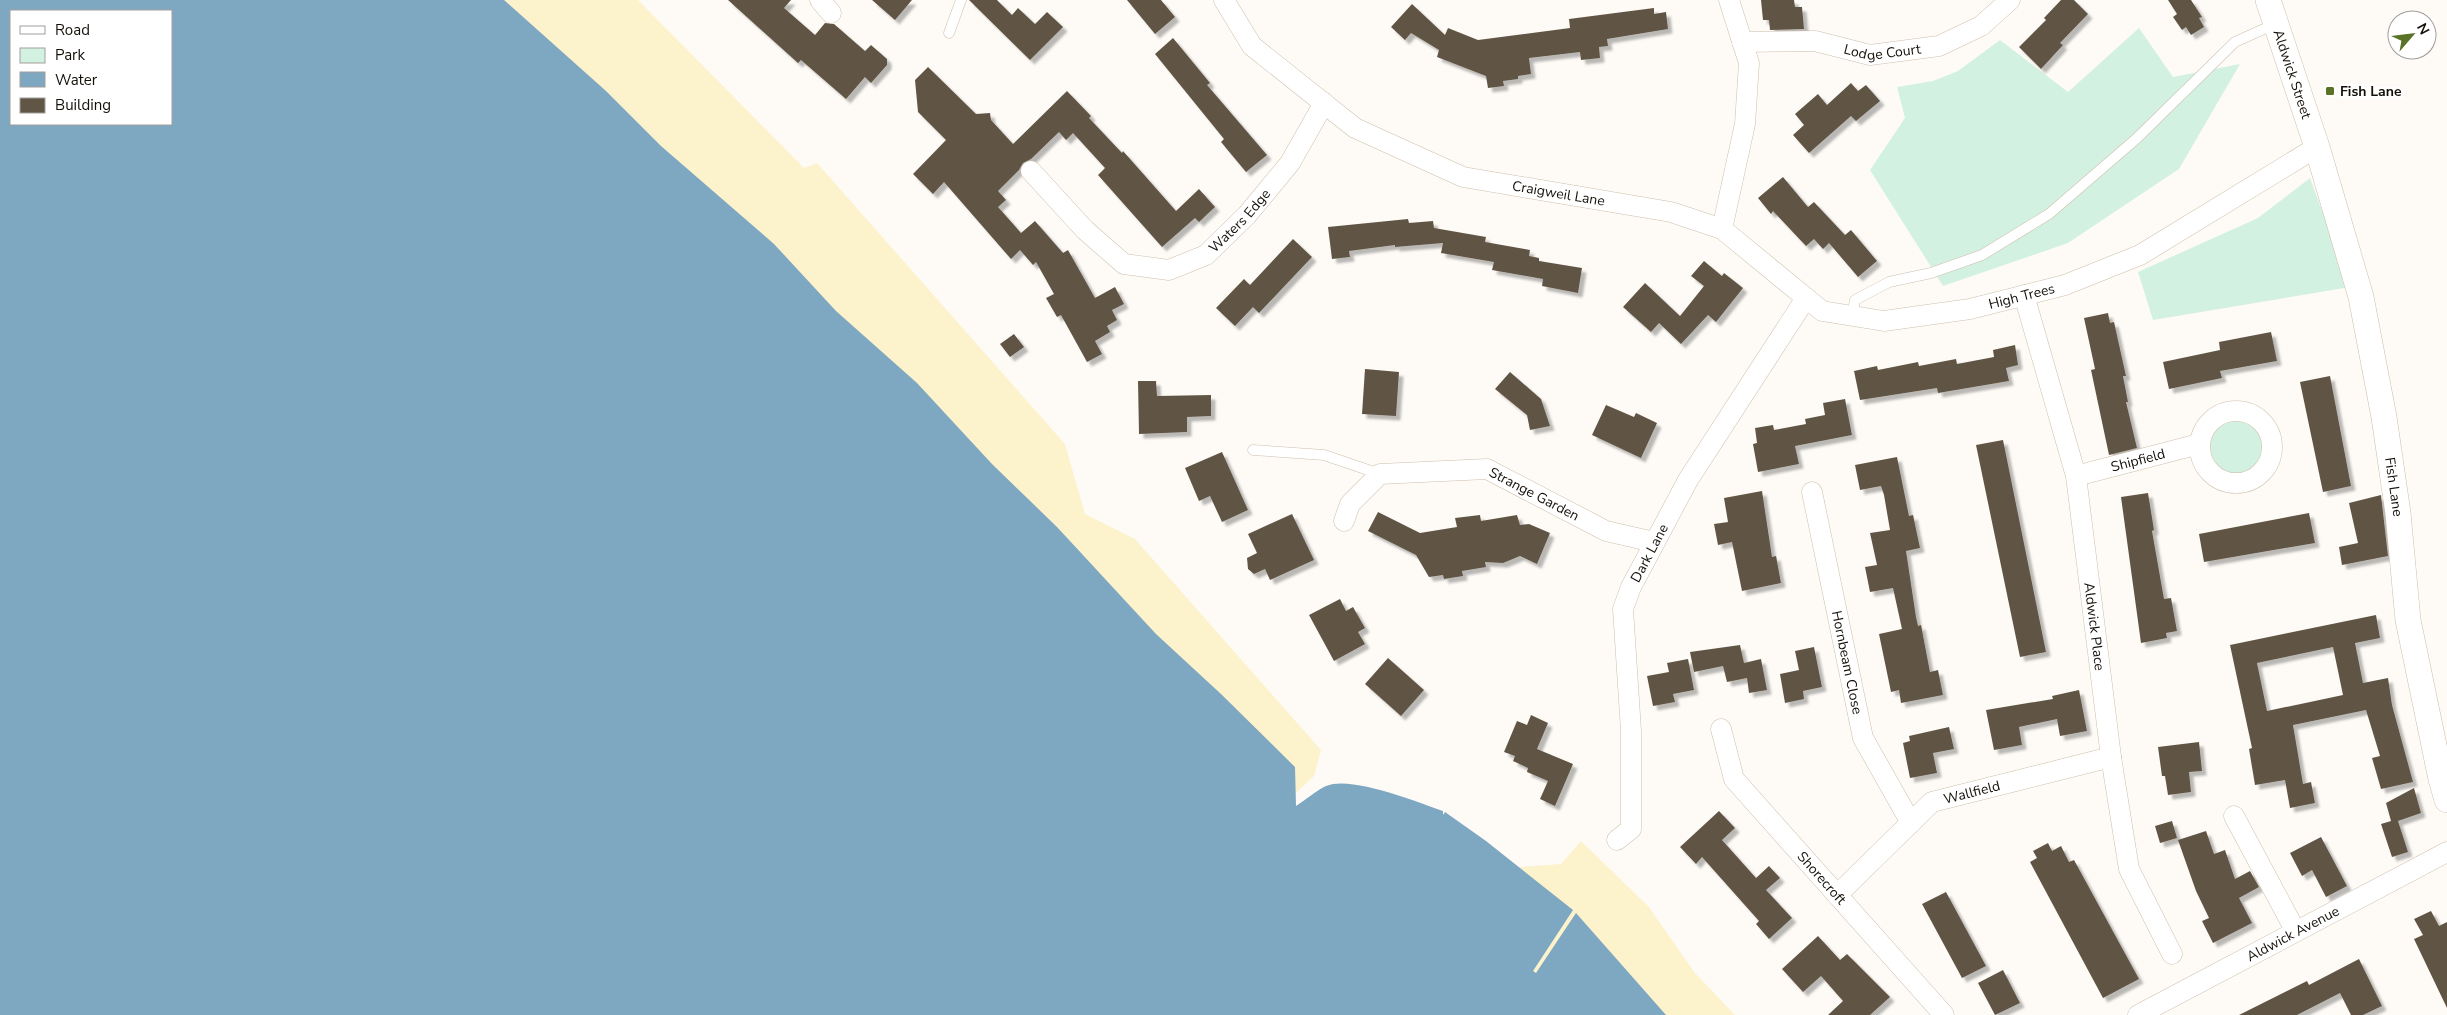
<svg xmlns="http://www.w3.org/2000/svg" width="2447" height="1015" viewBox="0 0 2447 1015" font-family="'Nunito Sans',sans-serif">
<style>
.green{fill:#d3f1e0}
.sand{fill:#fcf2cc}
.water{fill:#7ea7c1;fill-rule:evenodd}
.building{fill:#615545;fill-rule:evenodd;filter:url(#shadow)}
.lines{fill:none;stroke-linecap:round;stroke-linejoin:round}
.service-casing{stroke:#cebfad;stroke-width:11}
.minor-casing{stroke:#cebfad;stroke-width:21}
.tertiary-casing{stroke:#cebfad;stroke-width:26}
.service{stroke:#fff;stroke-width:10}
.minor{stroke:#fff;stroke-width:20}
.tertiary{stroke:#fff;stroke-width:25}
.poi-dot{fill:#597225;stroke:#fff;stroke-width:2}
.labels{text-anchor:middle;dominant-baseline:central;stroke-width:5;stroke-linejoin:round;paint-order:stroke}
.street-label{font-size:14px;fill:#15100a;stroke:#fff}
.poi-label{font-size:14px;font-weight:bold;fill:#15100a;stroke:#fff;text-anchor:start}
</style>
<defs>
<filter id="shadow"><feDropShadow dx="4.5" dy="4.5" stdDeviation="1" flood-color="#0004"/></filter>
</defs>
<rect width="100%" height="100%" fill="#fefbf7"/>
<path class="green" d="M2139,28L2173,77L2240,64L2179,169L2068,243L1943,286L1870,170L1905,118L1897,87L1933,81L1958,71L2000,40L2068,92Z
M2310,178L2350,287L2153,320L2138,272L2258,218Z
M2206 447a30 30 0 1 1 60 0a30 30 0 1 1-60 0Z"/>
<path class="sand" d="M388,0H638L804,168L817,163L1065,444L1085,514L1135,539L1321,750L1314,776L1262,825L1508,868L1561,864L1581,841L1648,906L1695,973L1735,1015H1443Z"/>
<path class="water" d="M0,0H504L606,91L661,146L774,244L836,311L917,383L992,464L1057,527L1156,634L1221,694L1295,767L1296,806C1306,800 1315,791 1326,786C1351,775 1417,802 1443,811V815L1445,812L1486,841L1573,910L1533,971L1536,973L1576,913L1666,1015H0ZM11,11H171V124H11Z"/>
<path class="building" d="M728,0H791L784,8L815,35L825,23L834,24L865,51L871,45L887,59V65L871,83L865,77L846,99L801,60L798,63Z
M872,0H912L895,20Z
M969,0H997L1012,15L1018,8L1035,24L1047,12L1063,27L1030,60Z
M1127,0H1161L1175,17L1155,34Z
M1761,0H1794L1795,7H1802L1804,29L1770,30L1769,20H1763Z
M2061,0H2074L2088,14L2060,43L2063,45L2041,69L2019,47L2046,20L2044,18Z
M2168,0H2191L2202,17L2199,18L2204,27L2191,35L2186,27L2182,30L2173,17L2177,14Z
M1412,4L1445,35L1448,28L1478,40L1570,28L1569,19L1654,8V14L1666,12L1668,29L1607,39L1608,46L1599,47L1600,58L1581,60L1580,52L1529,58L1531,74L1518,76V79L1503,81L1504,86L1488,88L1486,76L1437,57L1439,50L1411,33L1405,40L1391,27Z
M1173,38L1210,83L1207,85L1267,155L1246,172L1221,142L1224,139L1155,54Z
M928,67L976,114L990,113L991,120L1013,144L1067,91L1091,116L1089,118L1122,153L1123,151L1176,211L1199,189L1215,207L1199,222L1195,218L1162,247L1098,175L1105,168L1073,133L1066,140L1059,132L1031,159L1023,163L1019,170L998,191L1006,200L998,207L1021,233L1035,221L1063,253L1068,250L1095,298L1115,287L1124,304L1112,310L1117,320L1107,326L1110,332L1095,341L1102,354L1087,362L1061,315L1057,317L1046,298L1054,294L1036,262L1033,265L1020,250L1011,259L944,182L933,194L913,174L946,140L918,112L915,80Z
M1851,83L1858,91L1866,85L1880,101L1856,121L1851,116L1809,153L1793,135L1804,125L1795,114L1818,94L1827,105Z
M1783,177L1808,207L1814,202L1845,235L1851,230L1877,261L1858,277L1829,243L1823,249L1814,239L1806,246L1773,211L1771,214L1758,198Z
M1408,219L1409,223L1433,221L1434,228L1486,237L1485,242L1530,250L1529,256L1539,258V261L1582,268L1578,293L1542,286L1543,279L1492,270L1494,262L1441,253L1443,243L1395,247V245L1349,251L1350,257L1332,259L1328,227Z
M1293,239L1312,257L1259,313L1253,307L1235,326L1216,308L1244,279L1250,285Z
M1704,261L1722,276L1724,273L1743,288L1716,322L1708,315L1681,344L1659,323L1651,332L1623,307L1645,283L1680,316L1704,286L1691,276Z
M2108,313L2110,323L2114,322L2126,376H2123L2128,402H2126L2137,448L2109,455L2091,370L2095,369L2084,318Z
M2271,332L2277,361L2220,371L2222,378L2169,389L2163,362L2220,350L2219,342Z
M1014,334L1024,347L1010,357L1000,344Z
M2015,345L2018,365L2006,368L2009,381L1938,393L1937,388L1860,400L1854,371L1877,366L1878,370L1918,362L1919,366L1956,359L1957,364L1994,357L1993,350Z
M1365,369L1399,372L1396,416L1362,414Z
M1510,372L1541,399L1550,426L1530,430L1527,415L1495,389Z
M2330,376L2351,486L2323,492L2300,382Z
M1138,381H1156L1157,396L1211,395V416L1187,417V432L1139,434Z
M1845,399L1852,435L1795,446L1799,464L1758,472L1753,444L1757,443L1755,428L1773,425L1774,430L1806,424L1805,419L1825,415L1823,403Z
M1606,405L1634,417L1636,413L1657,423L1641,458L1592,435Z
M2003,440L2046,652L2020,657L1976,445Z
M1222,452L1248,510L1222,522L1210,496L1199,501L1185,468Z
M1897,457L1909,516L1913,515L1920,548L1906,551L1916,617L1918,626L1921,625L1930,672L1938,670L1943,695L1901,703L1899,690L1891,692L1879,634L1902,629L1893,588L1870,592L1865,567L1877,565L1870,533L1890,530L1884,495L1881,486L1860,490L1855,465Z
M1762,491L1772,557L1776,556L1781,583L1742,591L1732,542L1718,545L1714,524L1728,522L1724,498Z
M2148,493L2154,530L2152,531L2164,599L2171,598L2177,631L2166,633L2167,638L2141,643L2121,497Z
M2381,495L2388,556L2342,565L2339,547L2358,543L2349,503Z
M1378,512L1420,533L1457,527L1455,518L1480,515L1481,521L1517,515L1520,525L1529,524L1550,533L1537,564L1520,556L1503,563L1485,562L1486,567L1462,571L1463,576L1444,579L1443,575L1429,577L1416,555L1368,531Z
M2309,513L2315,543L2204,562L2199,534Z
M1292,514L1314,560L1270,580L1265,569L1254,574L1248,569L1247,558L1257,553L1248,534Z
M1340,599L1346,611L1353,607L1365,628L1358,632L1365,644L1334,661L1309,615Z
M2376,615L2380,638L2355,643L2363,683L2388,678L2392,705L2413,782L2381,789L2372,758L2380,756L2366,710L2293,725L2303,784L2311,782L2315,803L2290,808L2285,780L2255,785L2249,749L2252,748L2230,645ZM2333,647L2343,695L2267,711L2257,663Z
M1740,645L1744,663L1761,659L1767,690L1749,693L1747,678L1727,682L1723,666L1694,672L1690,652Z
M1814,647L1822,687L1803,691L1804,699L1785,703L1780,674L1799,670L1795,651Z
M1388,658L1424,690L1401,716L1365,684Z
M1688,659L1694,690L1673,694L1675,702L1653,706L1647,676L1669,672L1667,663Z
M2079,690L2087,731L2060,736L2057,719L2019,727L2022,745L1994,750L1986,710L2053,699L2052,696Z
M1531,715L1548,723L1537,749L1573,764L1555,806L1540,799L1548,781L1527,772L1528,768L1513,761L1515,756L1504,752L1517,721L1527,725Z
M1949,727L1954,749L1933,753L1937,773L1910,778L1903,743L1910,741L1909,736Z
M2199,742L2202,771L2189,772L2191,792L2168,795L2165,776H2162L2158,747Z
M2414,788L2421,813L2398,821L2408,852L2392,857L2381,824L2391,821L2386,803Z
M1719,811L1735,828L1722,840L1756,878L1769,866L1780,878L1766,890L1792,918L1769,939L1756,924L1759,921L1702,857L1696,864L1680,847Z
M2172,821L2177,838L2160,843L2155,826Z
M2206,831L2214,854L2225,850L2235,879L2250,871L2259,887L2239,898L2252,923L2213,943L2202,921L2209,918L2196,891L2178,840Z
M2321,837L2347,886L2326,897L2312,870L2302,876L2290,853Z
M2048,843L2052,851L2061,846L2069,862L2074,860L2139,979L2103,998L2030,862L2037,858L2033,851Z
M1946,892L1986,966L1962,978L1922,904Z
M2431,911L2439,926L2447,922V1008L2414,939L2423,935L2414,919Z
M1818,936L1840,960L1847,954L1890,997L1870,1015H1828L1843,1001L1821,976L1803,992L1782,969Z
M2359,959L2382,1006L2363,1015H2351L2340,993L2297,1015H2239L2307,981L2309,985Z
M2003,970L2020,1003L1995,1015L1978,983Z"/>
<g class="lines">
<g class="service-casing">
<path id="service" d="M949,33L961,0
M1852,316L1855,300L1889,282L1931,273L1982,255L2049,214L2136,139L2235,42L2275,24
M1253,450L1324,455L1380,474"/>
</g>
<g class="minor-casing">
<g id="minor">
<path d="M820,0L831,13"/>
<path id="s1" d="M1224,0L1252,46L1355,128L1463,177L1671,212L1722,229L1822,311L1884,321L1970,309L2065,285L2140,255L2317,147"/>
<path id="s2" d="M1742,42L1815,41L1870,55L1939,46L1981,26L2010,0"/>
<path id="s3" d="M1031,171L1085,230L1124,264L1169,270L1206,255L1247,215L1290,163L1324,103"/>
<path d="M1722,229L1745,124L1749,63L1729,0"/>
<path id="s4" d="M2024,295L2076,476L2111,757L2129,869L2172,954"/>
<circle cx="2236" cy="447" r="36"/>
<path id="s5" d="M2076,476L2199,444"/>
<path id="s6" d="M1812,492L1863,738L1911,823"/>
<path id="s7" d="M1344,521L1350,504L1380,474L1487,469L1606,531L1654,542"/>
<path id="s8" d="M1721,729L1734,779L1944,1015"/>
<path d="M2234,816L2295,930"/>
<path id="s9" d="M1617,840L1631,829V731L1623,609L1631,587L1688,480L1806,298"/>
<path id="s10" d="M1837,895L1932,802L2111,757"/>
<path id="s11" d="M2138,1015L2447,852"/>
</g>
</g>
<g class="tertiary-casing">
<g id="tertiary">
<path id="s12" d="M2268,0L2317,147L2361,297L2384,417L2398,513L2408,620L2441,779L2447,800"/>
</g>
</g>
<use href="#service" class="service"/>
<use href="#minor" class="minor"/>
<use href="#tertiary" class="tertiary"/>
</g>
<rect class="poi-dot" x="2325" y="86" width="10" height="10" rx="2.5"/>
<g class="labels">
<g class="street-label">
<text stroke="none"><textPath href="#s2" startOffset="142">Lodge Court</textPath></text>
<text stroke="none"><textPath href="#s12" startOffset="78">Aldwick Street</textPath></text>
<text stroke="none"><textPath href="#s1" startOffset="401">Craigweil Lane</textPath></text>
<text stroke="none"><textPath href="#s3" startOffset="265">Waters Edge</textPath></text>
<text stroke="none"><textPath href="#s1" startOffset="901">High Trees</textPath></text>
<text stroke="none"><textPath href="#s5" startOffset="64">Shipfield</textPath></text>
<text stroke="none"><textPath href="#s12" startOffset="504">Fish Lane</textPath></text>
<text stroke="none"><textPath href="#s7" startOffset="221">Strange Garden</textPath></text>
<text stroke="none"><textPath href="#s9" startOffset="300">Dark Lane</textPath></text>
<text stroke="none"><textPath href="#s4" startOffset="340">Aldwick Place</textPath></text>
<text stroke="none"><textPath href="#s6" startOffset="174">Hornbeam Close</textPath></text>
<text stroke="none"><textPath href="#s10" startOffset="174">Wallfield</textPath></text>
<text stroke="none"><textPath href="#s8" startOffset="184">Shorecroft</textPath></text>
<text stroke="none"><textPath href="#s11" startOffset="175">Aldwick Avenue</textPath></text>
</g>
<g class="poi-label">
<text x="2340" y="91">Fish Lane</text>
</g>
</g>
<rect x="10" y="10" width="162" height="115" fill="#ffffff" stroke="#a19f9d"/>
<rect x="20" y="26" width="25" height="8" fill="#ffffff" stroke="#a19f9d"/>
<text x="55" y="35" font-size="15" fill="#15100a">Road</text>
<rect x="20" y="48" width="25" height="15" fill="#d3f1e0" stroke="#a19f9d"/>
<text x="55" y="60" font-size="15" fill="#15100a">Park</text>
<rect x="20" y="72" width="25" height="15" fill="#7ea7c1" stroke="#a19f9d"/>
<text x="55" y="85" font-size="15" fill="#15100a">Water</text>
<rect x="20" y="98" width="25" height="15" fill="#615545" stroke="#a19f9d"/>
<text x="55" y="110" font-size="15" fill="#15100a">Building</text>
<g transform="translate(2412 35) rotate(62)"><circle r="24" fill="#ffffff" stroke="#a19f9d"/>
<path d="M0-4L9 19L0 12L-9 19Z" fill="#597225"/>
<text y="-8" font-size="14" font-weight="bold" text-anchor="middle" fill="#15100a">N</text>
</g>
</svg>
